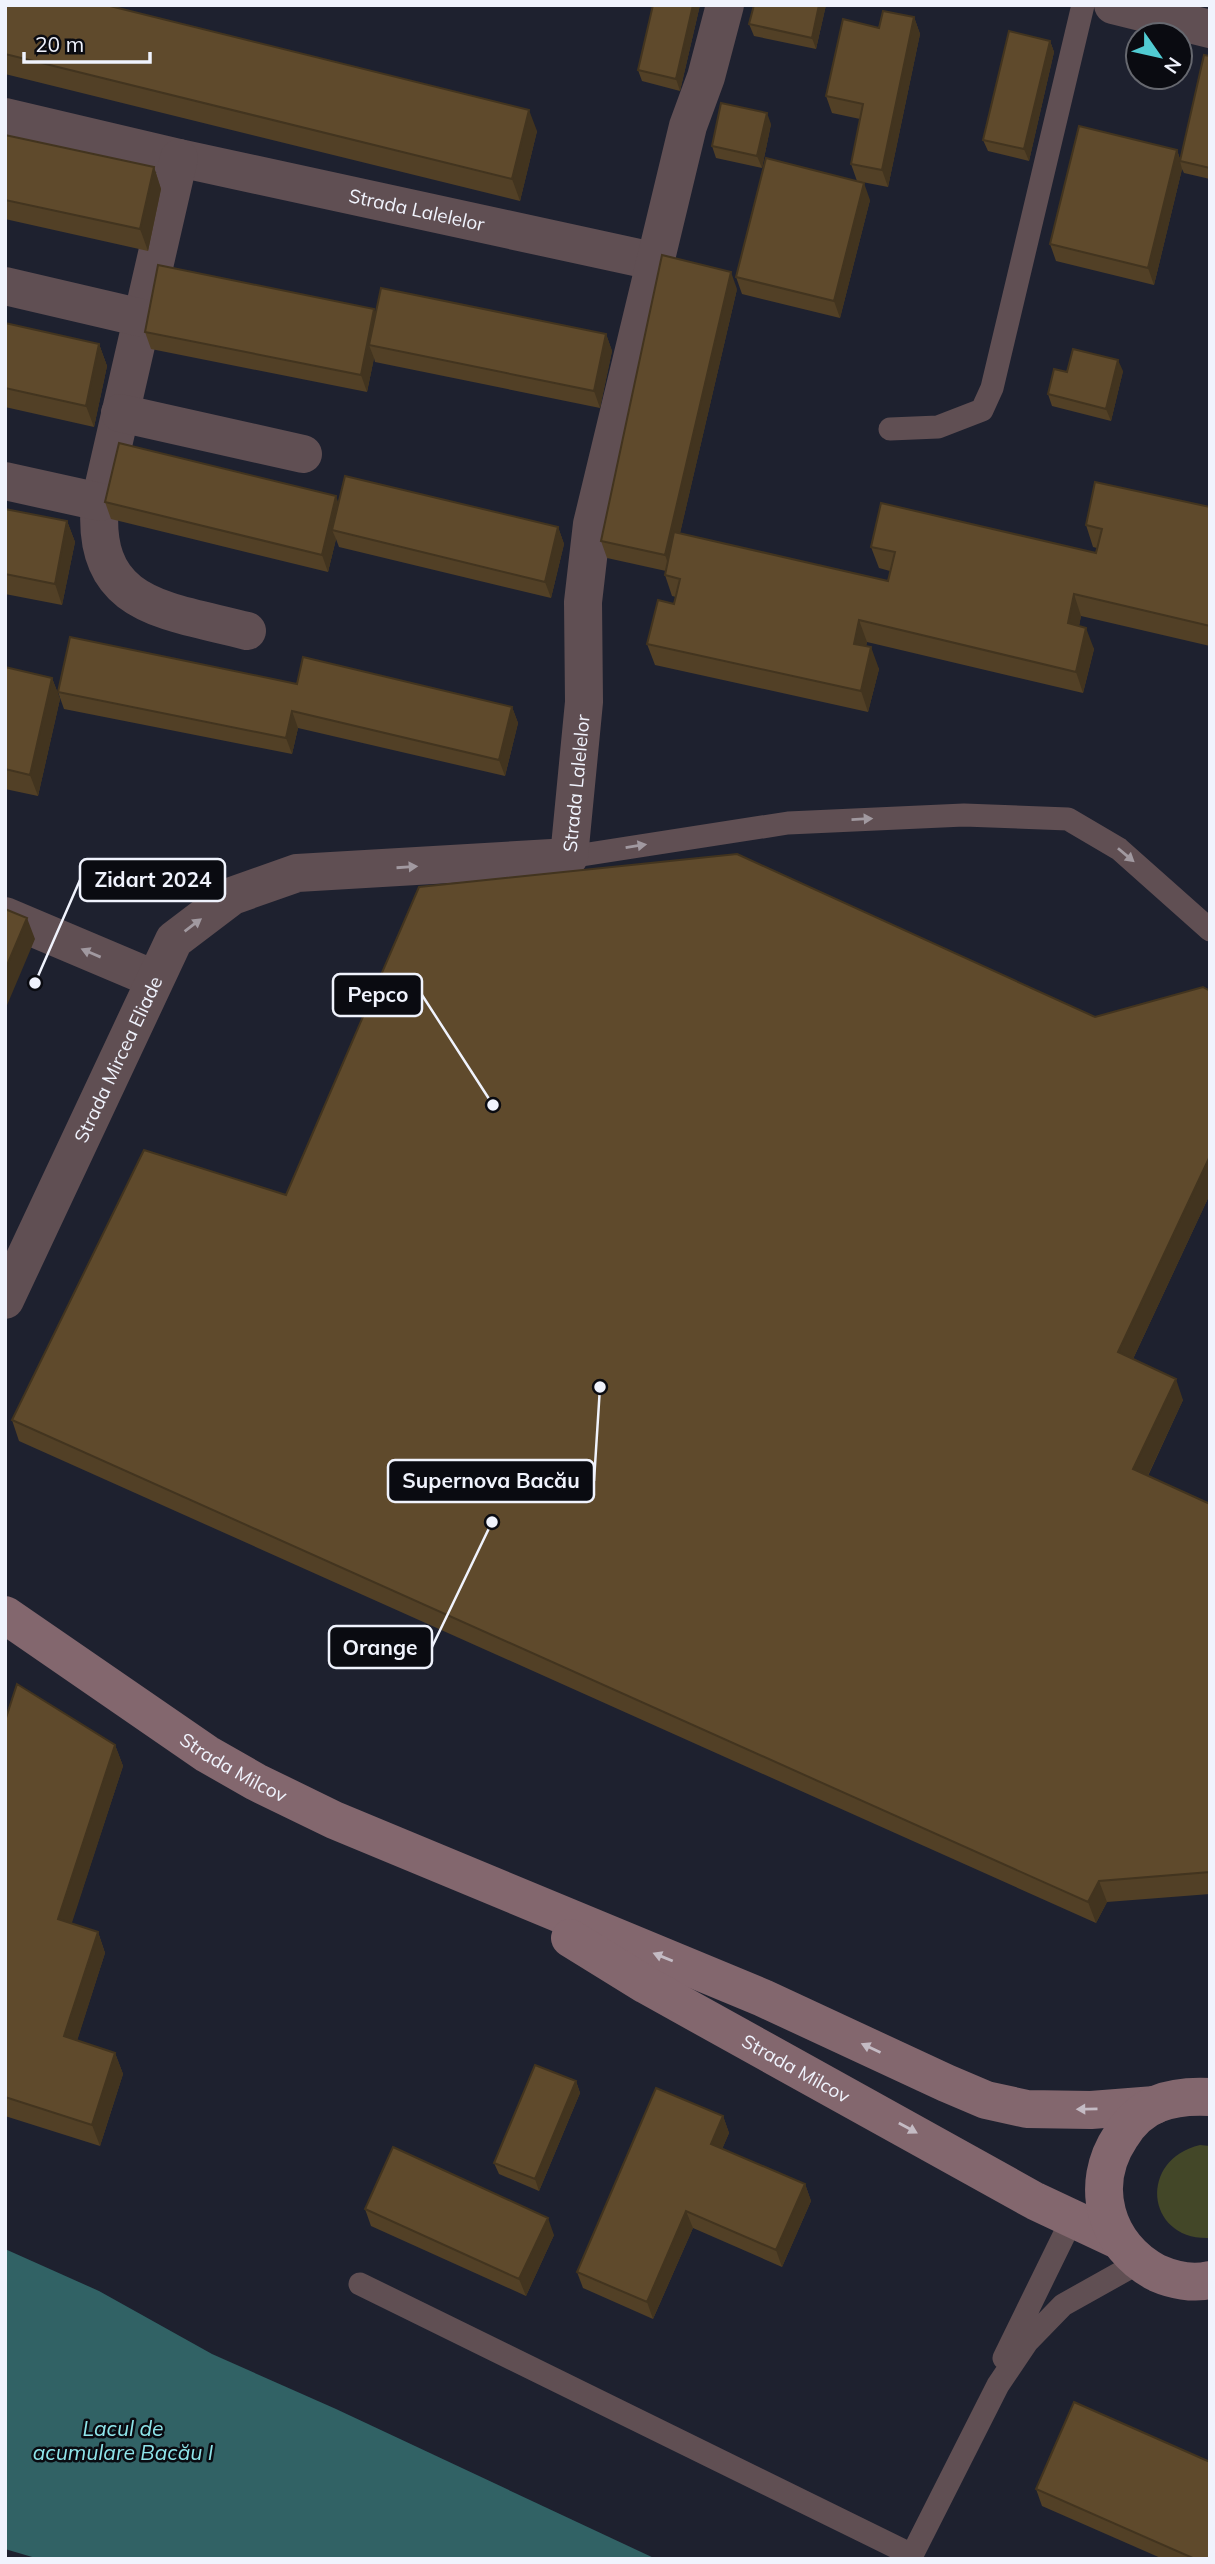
<svg xmlns="http://www.w3.org/2000/svg" width="1215" height="2564" viewBox="0 0 1215 2564" font-family="Mulish,sans-serif">
<style>
.green{fill:#434728}
.water{fill:#316265}
.lines{fill:none;stroke-linecap:round;stroke-linejoin:round}
.service{stroke:#604f53;stroke-width:23}
.minor{stroke:#604f53;stroke-width:38}
.tertiary{stroke:#604f53;stroke-width:38}
.secondary{stroke:#83676e;stroke-width:38}
.wall{fill:#524026}
.shaded-wall{fill:#42341f}
.building{fill:#5f4a2c;stroke:#42341f;stroke-width:2}
.oneway{fill:#a199a0}
.oneway2{fill:#c4bbc4}
.labels{text-anchor:middle;dominant-baseline:central;stroke-width:5;stroke-linejoin:round;paint-order:stroke}
.street-label{font-size:19px;fill:#f0f3fd;stroke:#0a0b11}
.water-label{font-size:21px;font-style:italic;fill:#8fe5ea;stroke:#0a0b11}
.leader{fill:none;stroke:#f0f3fd;stroke-width:2.5}
.callout-dot{fill:#f0f3fd;stroke:#0a0b11;stroke-width:2.5}
.callout{fill:#0a0b11;stroke:#f0f3fd;stroke-width:2.5}
.callout-label{font-size:21px;text-anchor:middle;font-weight:bold;fill:#f0f3fd}
</style>
<rect width="100%" height="100%" fill="#1e212f"/>
<path class="green" d="M1200,2145L1210,2146V2238C1146,2241 1137,2160 1200,2145Z"/>
<path class="water" d="M5,2249L99,2291L212,2354L336,2409L656,2559H39L5,2549Z"/>
<g class="lines">
<path class="service" d="M890,429L938,427L982,410L992,388L1083,5
M569,857L788,823L964,815L1068,819L1119,849L1210,930
M360,2284L912,2555
M1004,2358L1072,2219
M910,2559L998,2385L1027,2342L1063,2305L1138,2263"/>
<g class="minor">
<path id="s1" d="M5,117L179,158L653,261"/>
<path d="M179,158L100,502C90,608 166,610 247,631"/>
<path d="M5,286L142,318"/>
<path d="M120,413L303,454"/>
<path d="M5,481L100,502"/>
<path d="M5,916L154,979"/>
<path id="s2" d="M5,1300L174,940L232,896L297,873L569,857L584,702L583,602L592,524L688,126L706,77L725,5"/>
</g>
<path class="tertiary" d="M1113,5L1210,29"/>
<g class="secondary">
<path id="s3" d="M5,1615L207,1754L256,1782L334,1820L763,1998L946,2083L986,2100L1027,2109L1091,2110L1155,2105"/>
<path id="s4" d="M570,1938L646,1985L1035,2201L1118,2240"/>
<path d="M1210,2097C1191,2096 1174,2097 1157,2104C1142,2110 1129,2123 1121,2136C1088,2185 1105,2246 1157,2273C1173,2280 1193,2284 1210,2280"/>
</g>
</g>
<path class="wall" d="M5,5L537,131L520,201L5,74Z
M653,5H700L680,91L642,81L638,70Z
M754,5H826L816,49L754,36L749,24Z
M914,17L920,34L888,187L857,181L851,164L860,119L832,113L826,96L879,28Z
M1050,41L1054,52L1029,161L988,151L983,140Z
M1210,56V179L1184,173L1182,169L1154,285L1056,261L1050,244L1177,150L1180,159Z
M771,124L762,168L716,158L712,146Z
M5,135L154,167L161,189L148,251L5,219Z
M870,200L840,318L742,294L736,277Z
M737,289L680,533L888,581L890,571L879,568L871,547L1096,553L1097,548L1093,547L1086,525L1210,507V646L1081,616L1079,626L1094,649L1083,693L867,642L866,646L879,669L868,712L655,665L647,644L674,604L676,597L672,596L665,575L666,571L607,558L601,541Z
M376,314L606,334L612,351L600,408L375,362L374,358L367,392L151,349L145,332Z
M5,323L99,344L107,366L94,427L5,407Z
M1123,371L1111,421L1052,406L1048,394Z
M105,502L339,503L558,527L564,544L551,598L339,547L336,539L328,572L111,519Z
M5,509L67,521L75,542L62,605L5,594Z
M5,667L52,678L60,699L38,796L5,789Z
M297,684L512,707L518,723L505,776L298,728L292,754L64,709L58,692Z
M1210,991V1194L1133,1359L1183,1400L1148,1476L1210,1504V1894L1107,1902L1096,1923L19,1441L12,1420L286,1195L1095,1017Z
M5,1721L115,1745L123,1766L71,1924L98,1932L105,1953L77,2040L115,2053L123,2074L100,2146L5,2116Z
M576,2081L580,2093L539,2191L499,2174L494,2163Z
M723,2116L729,2133L722,2149L805,2184L811,2201L782,2267L693,2228L653,2319L583,2288L577,2272Z
M365,2209L554,2235L526,2296L371,2226Z
M1036,2489L1210,2559H1163L1042,2506Z"/>
<path class="shaded-wall" d="M693,5H700L680,91L676,79Z
M819,5H826L816,49L812,38Z
M914,17L920,34L888,187L882,170Z
M1050,41L1054,52L1029,161L1024,149Z
M529,110L537,131L520,201L512,179Z
M767,113L771,124L762,168L757,156Z
M1177,150L1181,162L1180,161L1182,169L1154,285L1148,268Z
M154,167L161,189L148,251L140,229Z
M864,183L870,200L840,318L834,301Z
M731,272L737,289L671,572L665,555Z
M374,309L380,326L369,345L374,358L367,392L361,375Z
M606,334L612,351L600,408L594,391Z
M99,344L107,366L94,427L86,406Z
M1118,360L1123,371L1111,421L1106,409Z
M336,496L342,513L332,530L336,539L328,572L322,555Z
M67,521L75,542L62,605L55,584Z
M558,527L564,544L551,598L545,582Z
M1074,594L1081,616L1075,645L1068,623Z
M859,620L867,642L862,665L854,644Z
M1086,628L1094,649L1083,693L1076,672Z
M871,647L879,669L868,712L861,691Z
M52,678L60,699L38,796L30,775Z
M512,707L518,723L505,776L499,760Z
M292,711L298,728L292,754L286,738Z
M27,918L35,939L5,1010V970Z
M1210,1156V1194L1126,1374L1118,1352Z
M1176,1379L1183,1400L1141,1490L1133,1469Z
M115,1745L123,1766L66,1941L58,1919Z
M1099,1881L1107,1902L1096,1923L1088,1902Z
M98,1932L105,1953L72,2057L64,2036Z
M115,2053L123,2074L100,2146L92,2125Z
M576,2081L580,2093L539,2191L535,2179Z
M723,2116L729,2133L717,2161L711,2144Z
M805,2184L811,2201L782,2267L776,2250Z
M686,2211L693,2228L653,2319L647,2302Z
M548,2218L554,2235L526,2296L519,2279Z"/>
<path class="building" d="M5,5H106L529,110L512,179L5,54Z
M653,5H693L676,79L638,70Z
M754,5H819L812,38L749,24Z
M883,11L914,17L882,170L851,164L863,104L826,96L843,19L879,28Z
M1009,31L1050,41L1024,149L983,140Z
M1204,55L1210,56V168L1180,161Z
M721,103L767,113L757,156L712,146Z
M1079,126L1177,150L1148,268L1050,244Z
M5,135L154,167L140,229L5,200Z
M766,158L864,183L834,301L736,277Z
M662,255L731,272L665,555L601,541Z
M158,265L374,309L361,375L145,332Z
M381,288L606,334L594,391L369,345Z
M5,323L99,344L86,406L5,388Z
M1073,349L1118,360L1106,409L1048,394L1054,369L1067,372Z
M119,443L336,496L322,555L105,502Z
M345,476L558,527L545,582L332,530Z
M1095,482L1210,507V626L1074,594L1068,623L1086,628L1076,672L859,620L854,644L871,647L861,691L647,644L658,600L674,604L680,579L665,575L674,532L888,581L895,552L871,547L881,503L1096,553L1102,529L1086,525Z
M5,509L67,521L55,584L5,574Z
M70,637L297,684L303,657L512,707L499,760L292,711L286,738L58,692Z
M5,667L52,678L30,775L5,769Z
M737,854L1095,1017L1203,987L1210,991V1156L1118,1352L1176,1379L1133,1469L1210,1504V1872L1099,1881L1088,1902L12,1420L144,1150L286,1195L419,887Z
M5,909L27,918L5,970Z
M17,1684L115,1745L58,1919L98,1932L64,2036L115,2053L92,2125L5,2097V1721Z
M535,2065L576,2081L535,2179L494,2163Z
M656,2088L723,2116L711,2144L805,2184L776,2250L686,2211L647,2302L577,2272Z
M393,2147L548,2218L519,2279L365,2209Z
M1074,2402L1210,2462V2559H1195L1036,2489Z"/>
<defs><path id="oneway-solid" d="M-6-.8H1V-3.2L6.5 0L1 3.2V.8H-6Z" transform="scale(1.75)"/></defs>
<g class="oneway">
<use href="#oneway-solid" transform="translate(862 819) rotate(-3)"/>
<use href="#oneway-solid" transform="translate(636 846) rotate(-9)"/>
<use href="#oneway-solid" transform="translate(1126 855) rotate(40)"/>
<use href="#oneway-solid" transform="translate(407 867) rotate(-4)"/>
<use href="#oneway-solid" transform="translate(193 925) rotate(-37)"/>
<use href="#oneway-solid" transform="translate(91 953) rotate(-157)"/>
</g>
<g class="oneway2">
<use href="#oneway-solid" transform="translate(663 1957) rotate(-158)"/>
<use href="#oneway-solid" transform="translate(871 2048) rotate(-155)"/>
<use href="#oneway-solid" transform="translate(1087 2109) rotate(179)"/>
<use href="#oneway-solid" transform="translate(908 2128) rotate(29)"/>
</g>
<g class="labels">
<g class="street-label">
<text stroke="none"><textPath href="#s1" startOffset="422">Strada Lalelelor</textPath></text>
<text stroke="none"><textPath href="#s2" startOffset="886">Strada Lalelelor</textPath></text>
<text stroke="none"><textPath href="#s2" startOffset="266">Strada Mircea Eliade</textPath></text>
<text stroke="none"><textPath href="#s3" startOffset="275">Strada Milcov</textPath></text>
<text stroke="none"><textPath href="#s4" startOffset="261">Strada Milcov</textPath></text>
</g>
<g class="water-label">
<text x="123" y="2428">Lacul de<tspan x="123" dy="24">acumulare Bacău I</tspan></text>
</g>
</g>
<path class="leader" d="M35 983L80 880M493 1105L422 995M600 1387L594 1481M492 1522L432 1647"/>
<g class="callout-dot">
<circle cx="35" cy="983" r="7"/>
<circle cx="493" cy="1105" r="7"/>
<circle cx="600" cy="1387" r="7"/>
<circle cx="492" cy="1522" r="7"/>
</g>
<g class="callout">
<rect x="80" y="859" width="145" height="42" rx="7"/>
<rect x="333" y="974" width="89" height="42" rx="7"/>
<rect x="388" y="1460" width="206" height="42" rx="7"/>
<rect x="329" y="1626" width="103" height="42" rx="7"/>
</g>
<g class="callout-label">
<text x="153" y="887">Zidart 2024</text>
<text x="378" y="1002">Pepco</text>
<text x="491" y="1488">Supernova Bacău</text>
<text x="380" y="1655">Orange</text>
</g>
<rect width="1215" height="2564" fill="none" stroke="#f0f3fd" stroke-width="14"/>
<g transform="translate(1159 56) rotate(124)"><circle r="33" fill="#0a0b11" stroke="#66686f" stroke-width="2"/>
<path d="M0-5L12 26L0 18L-12 26Z" fill="#51ccd3"/>
<text y="-10" font-size="19" font-weight="bold" text-anchor="middle" fill="#f0f3fd">N</text>
</g>
<path d="M24 52v10h126v-10" fill="none" stroke="#f0f3fd" stroke-width="3.5"/>
<text x="35" y="52" font-size="21" fill="#f0f3fd" stroke="#0a0b11" stroke-width="5" paint-order="stroke">20 m</text>
</svg>
